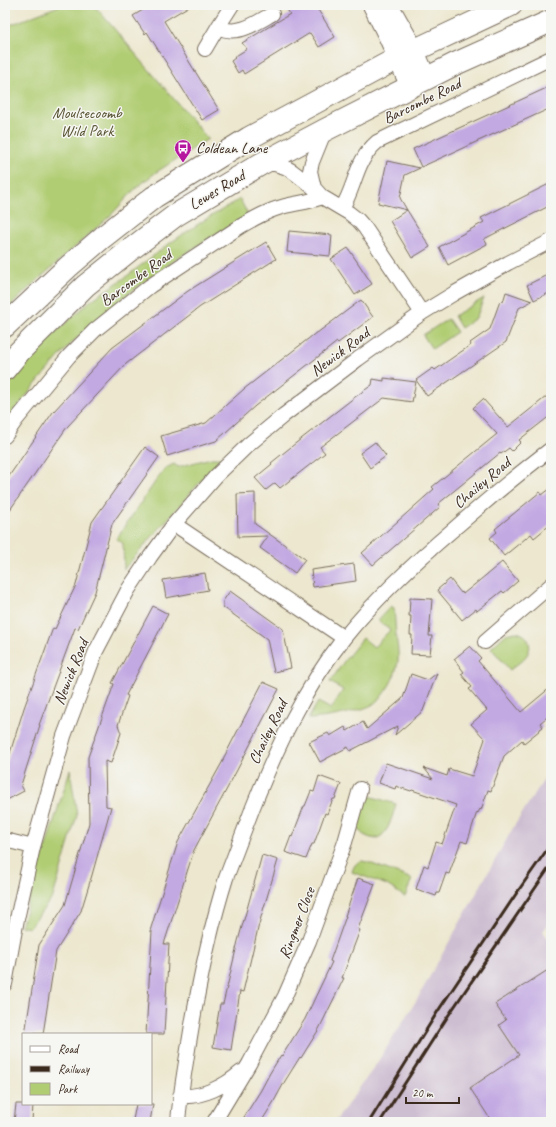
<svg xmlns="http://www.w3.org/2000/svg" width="556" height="1127" viewBox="0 0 556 1127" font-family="Caveat,sans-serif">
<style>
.industrial{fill:#cebed1}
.green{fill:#b1cd73;stroke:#767c48}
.building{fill:#c2a9e2}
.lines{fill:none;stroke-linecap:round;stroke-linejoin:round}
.street-casing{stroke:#796c5c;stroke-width:16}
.secondary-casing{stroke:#796c5c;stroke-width:22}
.primary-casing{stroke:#796c5c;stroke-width:24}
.street{stroke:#fff;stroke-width:14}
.secondary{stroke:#fff;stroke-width:20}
.primary{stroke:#fff;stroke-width:22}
.rail{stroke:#3b2a1e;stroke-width:3}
.labels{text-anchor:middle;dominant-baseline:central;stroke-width:3;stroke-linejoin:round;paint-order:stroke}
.street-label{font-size:16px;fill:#3b2a1e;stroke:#f6f6f2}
.park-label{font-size:16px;fill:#585333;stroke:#f6f6f2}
.poi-label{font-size:16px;fill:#3b2a1e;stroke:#f6f6f2;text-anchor:start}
</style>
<rect width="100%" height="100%" fill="#f6f6f2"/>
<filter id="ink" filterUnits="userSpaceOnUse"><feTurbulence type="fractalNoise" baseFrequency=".025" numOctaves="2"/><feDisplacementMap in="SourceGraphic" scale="8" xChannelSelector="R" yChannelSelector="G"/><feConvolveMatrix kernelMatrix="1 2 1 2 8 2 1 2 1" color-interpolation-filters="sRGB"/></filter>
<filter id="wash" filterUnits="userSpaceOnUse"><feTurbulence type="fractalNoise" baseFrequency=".012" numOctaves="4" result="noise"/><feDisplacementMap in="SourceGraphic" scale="16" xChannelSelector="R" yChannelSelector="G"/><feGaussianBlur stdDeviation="0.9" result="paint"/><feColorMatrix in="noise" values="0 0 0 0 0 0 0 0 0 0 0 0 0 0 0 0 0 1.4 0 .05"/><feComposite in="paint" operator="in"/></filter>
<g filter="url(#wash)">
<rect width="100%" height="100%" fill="#ece7ce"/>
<path class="industrial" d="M551,769V921L543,931L551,943V1122H335L375,1066L416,1001L513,828L528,804Z"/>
<path class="green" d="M61,5H94L208,139L155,173L135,189L111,215L30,287L5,311V27Z
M240,199L248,215C188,250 128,289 78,337C51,364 28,393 5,423V385L43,344L90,301L123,279L170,243L203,221Z
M484,298L476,318L461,328L454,316Z
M448,319L457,332L432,349L423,335Z
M211,458H221L124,569L123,543L116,539L164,469L174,464L178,467Z
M391,606L394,608C395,617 395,627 396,636C397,644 399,652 398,661C396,677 385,696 372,705C359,712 323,719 308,719L318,702L331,709L343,690L330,682L345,660L363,638L374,647L390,630L378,620Z
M516,632C521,633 526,635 528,640C535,654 518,663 510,670L491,648L506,634Z
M70,770L77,815L53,897L29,928L21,926Z
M366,795L396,804C392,817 386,847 366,836C361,834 358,829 357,823Z
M362,861L367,862L412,879L405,897L387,885L352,872C354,866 355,863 362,861Z"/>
<g id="blocks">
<path class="building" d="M151,5H191L164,21L219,110L202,120L147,32L145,34L133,16Z
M284,5H315L335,37L319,47L310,33L244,74L242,70L238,73L231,61L235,58L234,57L247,49L242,43L290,14Z
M551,86V108L421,167L413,149Z
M387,161L420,168L405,175L400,198L407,210L378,203Z
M551,183V205L484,239L487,244L448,265L439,247L484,222L481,218Z
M407,210L430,247L412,258L390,221Z
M289,231L332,235L330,256L287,252Z
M266,242L276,259L200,307L126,364L67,427L5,517V482L53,412L112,348L188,291Z
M348,248L372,284L355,295L331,259Z
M551,273V292L534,300L527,285Z
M506,292L532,301L519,308L506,342L427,396L416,380L433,368L435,370L452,358L471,345L470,343L490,329L500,301L503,302Z
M361,300L373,317L338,343L337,342L255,406L216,441L167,456L161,436L206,423L244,389L317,332V333Z
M384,378L416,382L412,402L384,398L320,447L325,453L280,488L275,483L266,490L255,478L272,464L271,463L301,439L355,397L372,385L373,379L384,381Z
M551,393V415L519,440L521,442L512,451L509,448L501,454L500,453L438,504L440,507L373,565L362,553L434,489L432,487L497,434L473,408L483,399L508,427Z
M375,442L386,456L370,468L360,453Z
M145,447L159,457L112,524L95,592L78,629L75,628L39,725H40L21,785L24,791L5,801V769L24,708L53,628L55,629L76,585L92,522Z
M551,488V524L534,538L531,534L504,556L490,538L497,532L495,529L540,492L542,495Z
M255,493V524L305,559L295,573L260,548L268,536L238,537L237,494Z
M502,562L518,581L504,593L502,591L477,611L476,609L462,620L437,590L450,579L461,593L462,592L463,594Z
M354,564L356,581L313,587L311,570Z
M205,573L208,590L166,598L163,580Z
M230,591L283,629L291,668L274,672L267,639L223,607V601Z
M410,598L432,599L429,636H432L430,655L411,654L412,635H410L411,616H409Z
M153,606L168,614L126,695L128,696L118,725L121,733L111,763L105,761L106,806L111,807L92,875L81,911L56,951L43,1034H25L39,945L65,905L89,823L88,757L114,684L112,683Z
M470,646L481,658L478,661L521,712L551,687V714L540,723L543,727L540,729V730L524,743L522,740L504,756L491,791L488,790L481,810L480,809L478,813L477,812L467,843L461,841L449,874L446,873L439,893H437L436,896L416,889L424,865L428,867L436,842L442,844L456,805L412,790L411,791L396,786L395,789L379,783L386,763L433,779L424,768L447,776L449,769L472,776L485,739L471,724L487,710L469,689L472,687L461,674L464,672L454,659Z
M437,673L423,711L395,735L398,726L350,751L348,747L320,762L309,742L328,733L330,736L345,727L347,731L363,722L367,729L403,698L411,674L428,680Z
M263,682L279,689L236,772L194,850L164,944H169L164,1034H146L152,931H150L178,842L224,759H223Z
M319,776L341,784L335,799H333L327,814L325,813L314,844H312L306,859L285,852L291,836L292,837L304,806H305L311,791L314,792Z
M262,855L278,860L259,924L243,992L240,991L231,1050L213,1047L220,1004H223L238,941Z
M358,878L375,884L358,929L360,930L342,978H344L319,1029L301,1058L300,1057L285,1081L273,1103L261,1122H241L261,1090L270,1073L281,1055L282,1056L305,1019L332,962L330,961L346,916H345Z
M551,968V1122H492L470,1088L519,1055L499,1025L506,1020L495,1004Z
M16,1104H33L32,1122H14Z
M136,1104H153L150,1122L133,1120Z"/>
</g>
</g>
<g filter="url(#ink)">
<use href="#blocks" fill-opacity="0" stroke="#796c5c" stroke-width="1"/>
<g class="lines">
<g class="street-casing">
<path id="street" d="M218,27C237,37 256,23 272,14
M205,49L218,27L232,5
M262,164H275L285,167L292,171L314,188L322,197L349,213L358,220L365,228L422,313
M314,188L310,171L312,162L325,130
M342,208C356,186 355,161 377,142L551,58
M5,436L16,420L69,356L95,330L150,286L241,226C255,218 269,210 285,206C297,203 310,202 322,197
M174,524L344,638
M485,642L551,585
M5,840L33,847
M5,984L17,919L33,847L64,736L96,651L128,590L150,557L174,524L216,476L248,445L284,415L358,359L422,313L453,294L508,263L551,241
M180,1096C202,1098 225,1086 241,1072
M178,1122C180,1095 185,1069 189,1043C198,987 209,932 226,878C235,854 244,831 253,807C277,747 304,689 344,638C377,597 415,562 455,528C486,501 518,474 551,449
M214,1122L249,1064L285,996L309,941L345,842L360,789"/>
</g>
<g class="secondary-casing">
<path id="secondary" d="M373,5L388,35L411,87
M388,5L414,51L426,79"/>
</g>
<g class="primary-casing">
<path id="primary" d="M5,326L68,267L103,237L154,197L249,138L398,58L511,5
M5,369L19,352L85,286L130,250L176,215L261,164L325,130L455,64L551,21"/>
</g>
<use href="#street" class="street"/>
<use href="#secondary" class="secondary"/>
<use href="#primary" class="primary"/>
<path class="rail" d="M369,1122L438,1011L518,891L551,844
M380,1122L448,1016L551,865"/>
</g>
</g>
<defs>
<g id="bus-pin" transform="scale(0.9)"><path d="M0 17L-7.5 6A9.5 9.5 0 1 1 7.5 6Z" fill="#b5179e" stroke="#f6f6f2"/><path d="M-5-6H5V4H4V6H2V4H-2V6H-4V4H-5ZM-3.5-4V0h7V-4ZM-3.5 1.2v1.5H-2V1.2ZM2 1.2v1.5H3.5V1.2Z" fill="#fff"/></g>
</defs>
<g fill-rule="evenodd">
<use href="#bus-pin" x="183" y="148"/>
</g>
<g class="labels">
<g class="street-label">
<text transform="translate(422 101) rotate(-26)">Barcombe Road</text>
<text transform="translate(217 190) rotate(-31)">Lewes Road</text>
<text transform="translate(136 278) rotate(-36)">Barcombe Road</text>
<text transform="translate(340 352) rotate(-37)">Newick Road</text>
<text transform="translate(482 483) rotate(-40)">Chailey Road</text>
<text transform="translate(71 672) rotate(-68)">Newick Road</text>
<text transform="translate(268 732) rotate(-64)">Chailey Road</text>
<text transform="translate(297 923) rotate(-69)">Ringmer Close</text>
</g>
<g class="park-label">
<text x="87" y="113">Moulsecoomb<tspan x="87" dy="18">Wild Park</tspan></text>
</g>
<g class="poi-label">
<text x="196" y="148">Coldean Lane</text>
</g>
</g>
<rect width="556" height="1127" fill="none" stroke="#f6f6f2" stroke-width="20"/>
<rect x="22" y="1033" width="130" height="72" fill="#f6f6f2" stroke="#aba49d"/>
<rect x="30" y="1046" width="20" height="6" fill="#ffffff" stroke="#aba49d"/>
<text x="58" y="1053" font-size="12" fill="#3b2a1e">Road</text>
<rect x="30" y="1066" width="20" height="6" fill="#3b2a1e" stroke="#aba49d"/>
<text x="58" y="1073" font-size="12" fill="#3b2a1e">Railway</text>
<rect x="30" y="1083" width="20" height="12" fill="#b1cd73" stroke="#aba49d"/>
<text x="58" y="1093" font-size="12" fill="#3b2a1e">Park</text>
<path d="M406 1097v6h53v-6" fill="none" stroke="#3b2a1e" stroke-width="2"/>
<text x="412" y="1097" font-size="12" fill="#3b2a1e" stroke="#f6f6f2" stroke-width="3" paint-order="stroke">20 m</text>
</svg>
